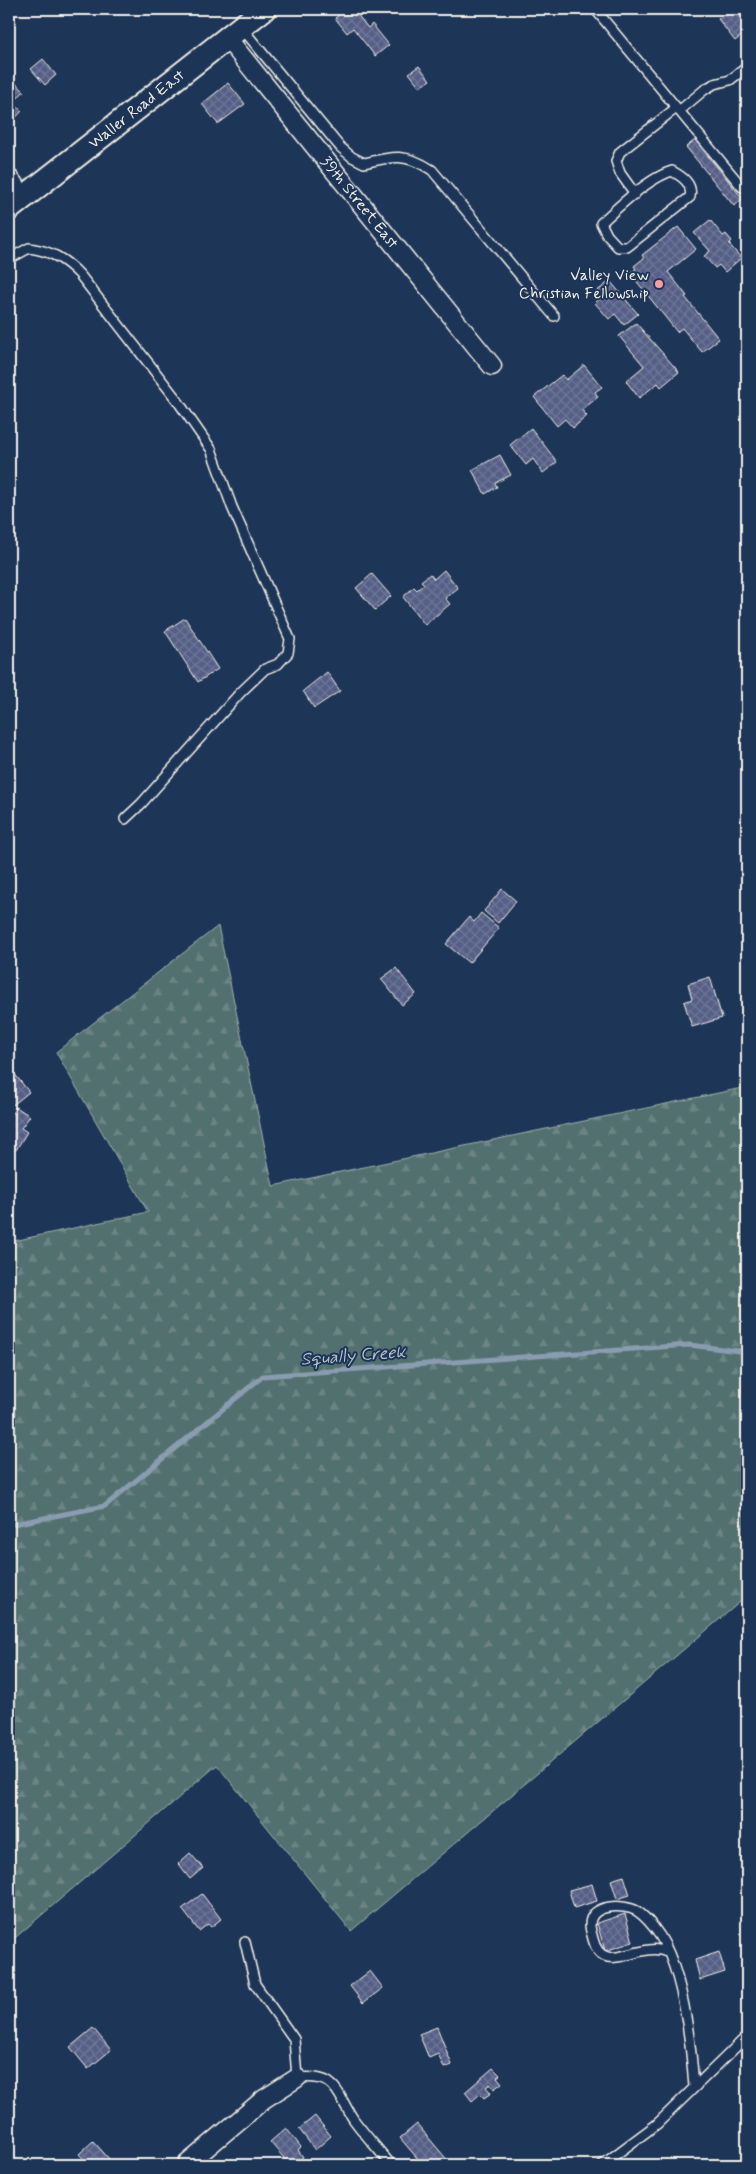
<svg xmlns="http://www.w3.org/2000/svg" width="756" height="2174" viewBox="0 0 756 2174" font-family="Mynerve,sans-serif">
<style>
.forest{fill:url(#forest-firs);stroke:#a3b0ac}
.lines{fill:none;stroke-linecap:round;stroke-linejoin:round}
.stream{stroke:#8a9db0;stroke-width:5}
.building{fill:url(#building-cross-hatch);stroke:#f4f1e8}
.service-casing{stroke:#f4f1e8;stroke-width:12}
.minor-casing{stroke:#f4f1e8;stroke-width:21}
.tertiary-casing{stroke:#f4f1e8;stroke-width:26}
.service{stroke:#1d3557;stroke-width:9}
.minor{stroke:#1d3557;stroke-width:18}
.tertiary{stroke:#1d3557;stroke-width:22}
.poi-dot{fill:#ff9aa2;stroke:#1d3557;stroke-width:2}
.labels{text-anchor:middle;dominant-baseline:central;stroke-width:4;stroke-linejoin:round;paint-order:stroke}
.street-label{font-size:16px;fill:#f4f1e8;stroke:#1d3557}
.poi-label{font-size:16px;fill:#f4f1e8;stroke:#1d3557;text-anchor:end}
.water-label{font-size:18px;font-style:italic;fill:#b6c0c7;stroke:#1d3557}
</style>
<defs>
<pattern id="forest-firs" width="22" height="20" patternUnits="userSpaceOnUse" patternTransform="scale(1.25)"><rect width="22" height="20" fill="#52706f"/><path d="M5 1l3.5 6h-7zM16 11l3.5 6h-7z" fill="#6c8584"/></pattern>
<pattern id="building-cross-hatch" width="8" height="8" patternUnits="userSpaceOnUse" patternTransform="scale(1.25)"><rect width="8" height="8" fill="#555f86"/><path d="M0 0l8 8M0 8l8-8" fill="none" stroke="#6e7697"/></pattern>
</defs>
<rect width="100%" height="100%" fill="#1d3557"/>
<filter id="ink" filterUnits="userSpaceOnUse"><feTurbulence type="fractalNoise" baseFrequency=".02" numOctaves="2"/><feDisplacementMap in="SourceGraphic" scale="10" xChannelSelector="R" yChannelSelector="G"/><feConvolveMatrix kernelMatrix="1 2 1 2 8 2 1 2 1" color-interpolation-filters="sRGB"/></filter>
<g filter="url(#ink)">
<path class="forest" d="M218,926L273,1186L747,1087V1596L351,1931L217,1765L9,1943V1242L148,1212L56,1052Z"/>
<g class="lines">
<path class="stream" d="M9,1525L105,1506L263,1376L689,1345L747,1352"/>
</g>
<path class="building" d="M340,9H353L368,28L372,24L389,45L375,56L353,28L347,33L335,18L339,15L336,11Z
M731,9H747V35L745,33L735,41L718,19Z
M43,59L56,75L45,85L31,69Z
M419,66L430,80L420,87L409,73Z
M9,77L24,91L13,103L22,111L9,125Z
M228,83L245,104L218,124L202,104Z
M695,140L743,199L734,206L686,147Z
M710,220L723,236L726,234L732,241L729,244L741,258L725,272L719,265L715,268L704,256L710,251L694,233Z
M678,227L696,249L668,272L687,296L685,297L719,339L702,352L682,328L677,332L630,273L636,269L634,266L644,258L642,255Z
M610,281L638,314L624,325L615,314L609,319L595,303L601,297L596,292Z
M636,323L679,372L661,387L658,383L639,398L626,381L644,366L619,336Z
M584,365L602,387L595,392L598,397L582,410L587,416L573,428L565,419L557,426L534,397L562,375L566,380Z
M531,428L557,462L543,473L533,459L526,465L510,445Z
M500,455L511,475L495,483L497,487L485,494L472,470Z
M444,570L458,588L445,598L450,604L425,625L403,597L414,587L417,590L424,584L421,581L430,574L434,579Z
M372,574L391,596L375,610L356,588Z
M185,618L218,669L198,682L165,631Z
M327,672L340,691L314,708L303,691Z
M502,889L516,901L498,923L484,911Z
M481,913L499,928L469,963L446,944L469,917L474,922Z
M396,968L416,994L402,1005L381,979Z
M710,977L722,1018L692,1027L684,1002L692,999L688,984Z
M13,1072L29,1092L13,1105L9,1100V1075Z
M16,1107L30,1116L21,1128L27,1132L16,1150L9,1146V1118Z
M190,1853L203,1868L190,1879L178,1864Z
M624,1876L630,1895L617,1899L611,1880Z
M592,1884L597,1901L574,1908L569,1890Z
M202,1894L221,1919L211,1927L208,1924L199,1931L182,1909Z
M625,1914L633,1942L605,1951L597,1923Z
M719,1952L725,1972L700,1980L695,1960Z
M370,1971L383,1988L363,2003L350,1986Z
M437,2027L452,2065L444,2068L438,2054L429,2058L419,2034Z
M93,2028L111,2050L88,2069L70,2047Z
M493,2068L500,2075L497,2077L502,2083L494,2089L490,2084L486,2087L491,2093L484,2098L480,2094L472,2101L465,2092Z
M315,2116L331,2136L315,2150L299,2129Z
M417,2124L449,2162L445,2165H423L400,2138Z
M286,2128L301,2147L298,2150L303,2157L293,2165H290L270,2142Z
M93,2141L111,2161L107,2165H89L79,2154Z"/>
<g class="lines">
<g class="service-casing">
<path id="service" d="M595,9L742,187
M241,27L340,147L352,157L364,163C393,156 406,153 432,170L554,316
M679,111L704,90L714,84L730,80L747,67
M672,171C683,177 693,184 690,197L627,247H618L607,235L601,223C619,206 649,178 672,171Z
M635,194L620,173L616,161L620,152L676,108
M9,259L29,248C51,251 65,259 80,275L177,400L211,449L232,507L290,639L288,653L278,664L265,669L240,693L141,804L125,819
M245,1942L255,1984L294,2039L297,2078C339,2074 335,2092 354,2120C365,2135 379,2150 391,2165
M667,1952C639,1940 603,1979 593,1939C592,1935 590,1929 590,1925C590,1903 624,1904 637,1911C646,1917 654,1927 660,1936C683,1972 691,2045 694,2087
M602,2165L657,2124L747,2036"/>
</g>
<g class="minor-casing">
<g id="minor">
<path id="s1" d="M227,38L492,366"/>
<path d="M9,178L24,197"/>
<path d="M186,2165L264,2099L297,2078"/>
</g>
</g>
<g class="tertiary-casing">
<g id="tertiary">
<path id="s2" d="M9,209L264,9"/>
</g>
</g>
<use href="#service" class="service"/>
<use href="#minor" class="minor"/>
<use href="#tertiary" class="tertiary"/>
</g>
</g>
<circle class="poi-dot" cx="659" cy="284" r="5"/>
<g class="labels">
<g class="street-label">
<text stroke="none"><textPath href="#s2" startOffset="162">Waller Road East</textPath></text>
<text stroke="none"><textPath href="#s1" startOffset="211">39th Street East</textPath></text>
</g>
<g class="poi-label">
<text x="649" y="275">Valley View<tspan x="649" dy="18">Christian Fellowship</tspan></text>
</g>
<g class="water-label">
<text transform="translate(353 1356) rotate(-4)">Squally Creek</text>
</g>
</g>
<rect width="756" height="2174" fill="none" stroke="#1d3557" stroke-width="30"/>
<rect x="15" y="15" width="726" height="2144" fill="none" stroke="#f4f1e8" stroke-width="2" filter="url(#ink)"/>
</svg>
